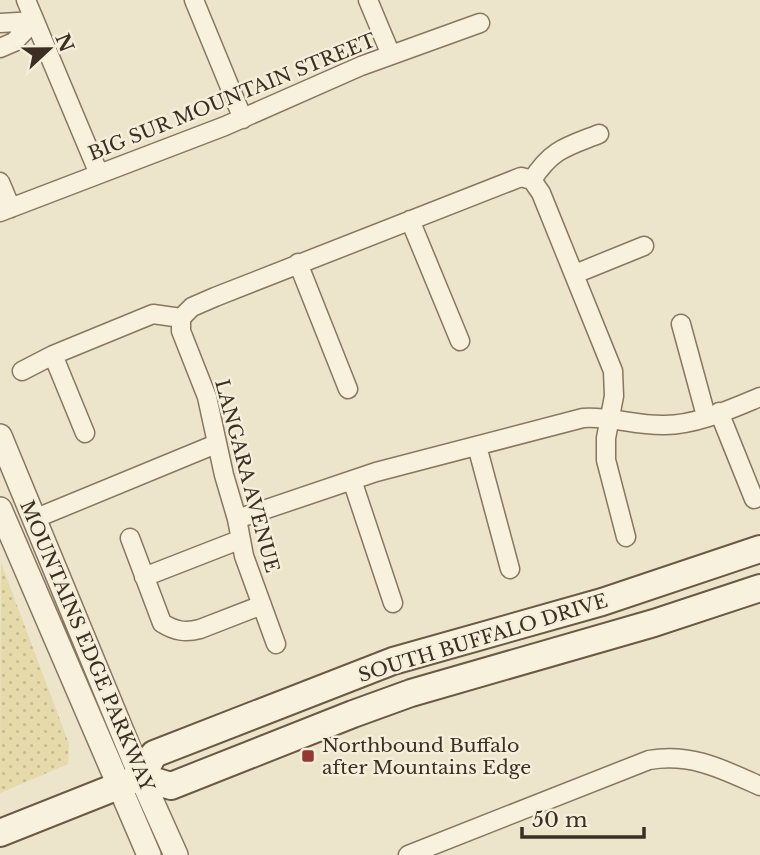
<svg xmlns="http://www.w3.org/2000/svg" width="760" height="855" viewBox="0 0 760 855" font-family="'Libre Baskerville',serif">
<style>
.sand{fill:url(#sand-dots)}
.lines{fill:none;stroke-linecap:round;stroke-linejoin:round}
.minor-casing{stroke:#887760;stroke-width:21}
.tertiary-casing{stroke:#887760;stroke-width:26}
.secondary-casing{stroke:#6a5943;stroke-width:30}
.minor{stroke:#f7f1de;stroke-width:18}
.tertiary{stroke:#f7f1de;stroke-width:23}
.secondary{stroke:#f7f1de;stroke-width:26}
.poi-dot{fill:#943833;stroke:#f4eeda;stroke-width:2.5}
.labels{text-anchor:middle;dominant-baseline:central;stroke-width:5;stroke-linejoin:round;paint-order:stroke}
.street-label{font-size:19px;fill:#3a2f22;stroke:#f4eeda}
.poi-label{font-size:19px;fill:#3a2f22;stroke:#f4eeda;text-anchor:start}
</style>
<defs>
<pattern id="sand-dots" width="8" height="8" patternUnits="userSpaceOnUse" patternTransform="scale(1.75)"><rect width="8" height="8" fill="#e6d9aa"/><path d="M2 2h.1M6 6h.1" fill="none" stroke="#c6bb92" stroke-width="1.8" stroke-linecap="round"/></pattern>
</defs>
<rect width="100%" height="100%" fill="#ece4cb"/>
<path class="sand" d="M1,563L69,744L68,764L0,793Z"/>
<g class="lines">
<g class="minor-casing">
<path id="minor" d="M26,0L99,174
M194,0L243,119
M368,0L391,55
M0,23L34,21
M0,48L14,42L34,21
M532,180C552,149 566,147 599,134
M0,182L11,208
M0,212L225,126L361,66L480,23
M410,220L460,341
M298,263L348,389
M575,274L644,246
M181,318V331L207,397L224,475L237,519L244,556L276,644
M681,324L706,416
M53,355L85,433
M22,371L53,355L153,314L181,318L192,307L215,297L521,177L532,180L541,193L613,371L614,396L606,438V460L626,537
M719,412L754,499
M477,446L510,569
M352,480L393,603
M34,519L216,444
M237,519L376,472L583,418C611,416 637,426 665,425C696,425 731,409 760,397
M130,538L162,623C175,631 185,633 200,629L262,605
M144,577L239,540
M408,855L649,760C692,753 722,769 760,786"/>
</g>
<g class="tertiary-casing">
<path id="tertiary" d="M0,436L141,777L176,855
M0,509L149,855"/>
</g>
<g class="secondary-casing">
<path id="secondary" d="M141,777L154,754L393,661L602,602L760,549
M0,833L141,777L171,786L353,714L411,693L654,623L760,588"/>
</g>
<use href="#minor" class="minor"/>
<use href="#tertiary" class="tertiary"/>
<use href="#secondary" class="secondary"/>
</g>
<rect class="poi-dot" x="301" y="749" width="14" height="14" rx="3.5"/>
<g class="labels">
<g class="street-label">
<text transform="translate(232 97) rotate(-22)">BIG SUR MOUNTAIN STREET</text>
<text transform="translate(247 476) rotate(75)">LANGARA AVENUE</text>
<text transform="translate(483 638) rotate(-17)">SOUTH BUFFALO DRIVE</text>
<text transform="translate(87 646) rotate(67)">MOUNTAINS EDGE PARKWAY</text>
</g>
<g class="poi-label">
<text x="322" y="745">Northbound Buffalo<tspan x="322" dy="22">after Mountains Edge</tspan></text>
</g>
</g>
<g transform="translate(49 49) rotate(68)" stroke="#f4eeda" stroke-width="5" paint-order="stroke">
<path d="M0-5L12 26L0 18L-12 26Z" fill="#3a2f22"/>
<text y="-10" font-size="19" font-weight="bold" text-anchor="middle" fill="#3a2f22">N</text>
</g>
<path d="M522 827v10h122v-10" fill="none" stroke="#3a2f22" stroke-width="3.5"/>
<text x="532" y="827" font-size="21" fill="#3a2f22" stroke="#f4eeda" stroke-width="5" paint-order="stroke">50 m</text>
</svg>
